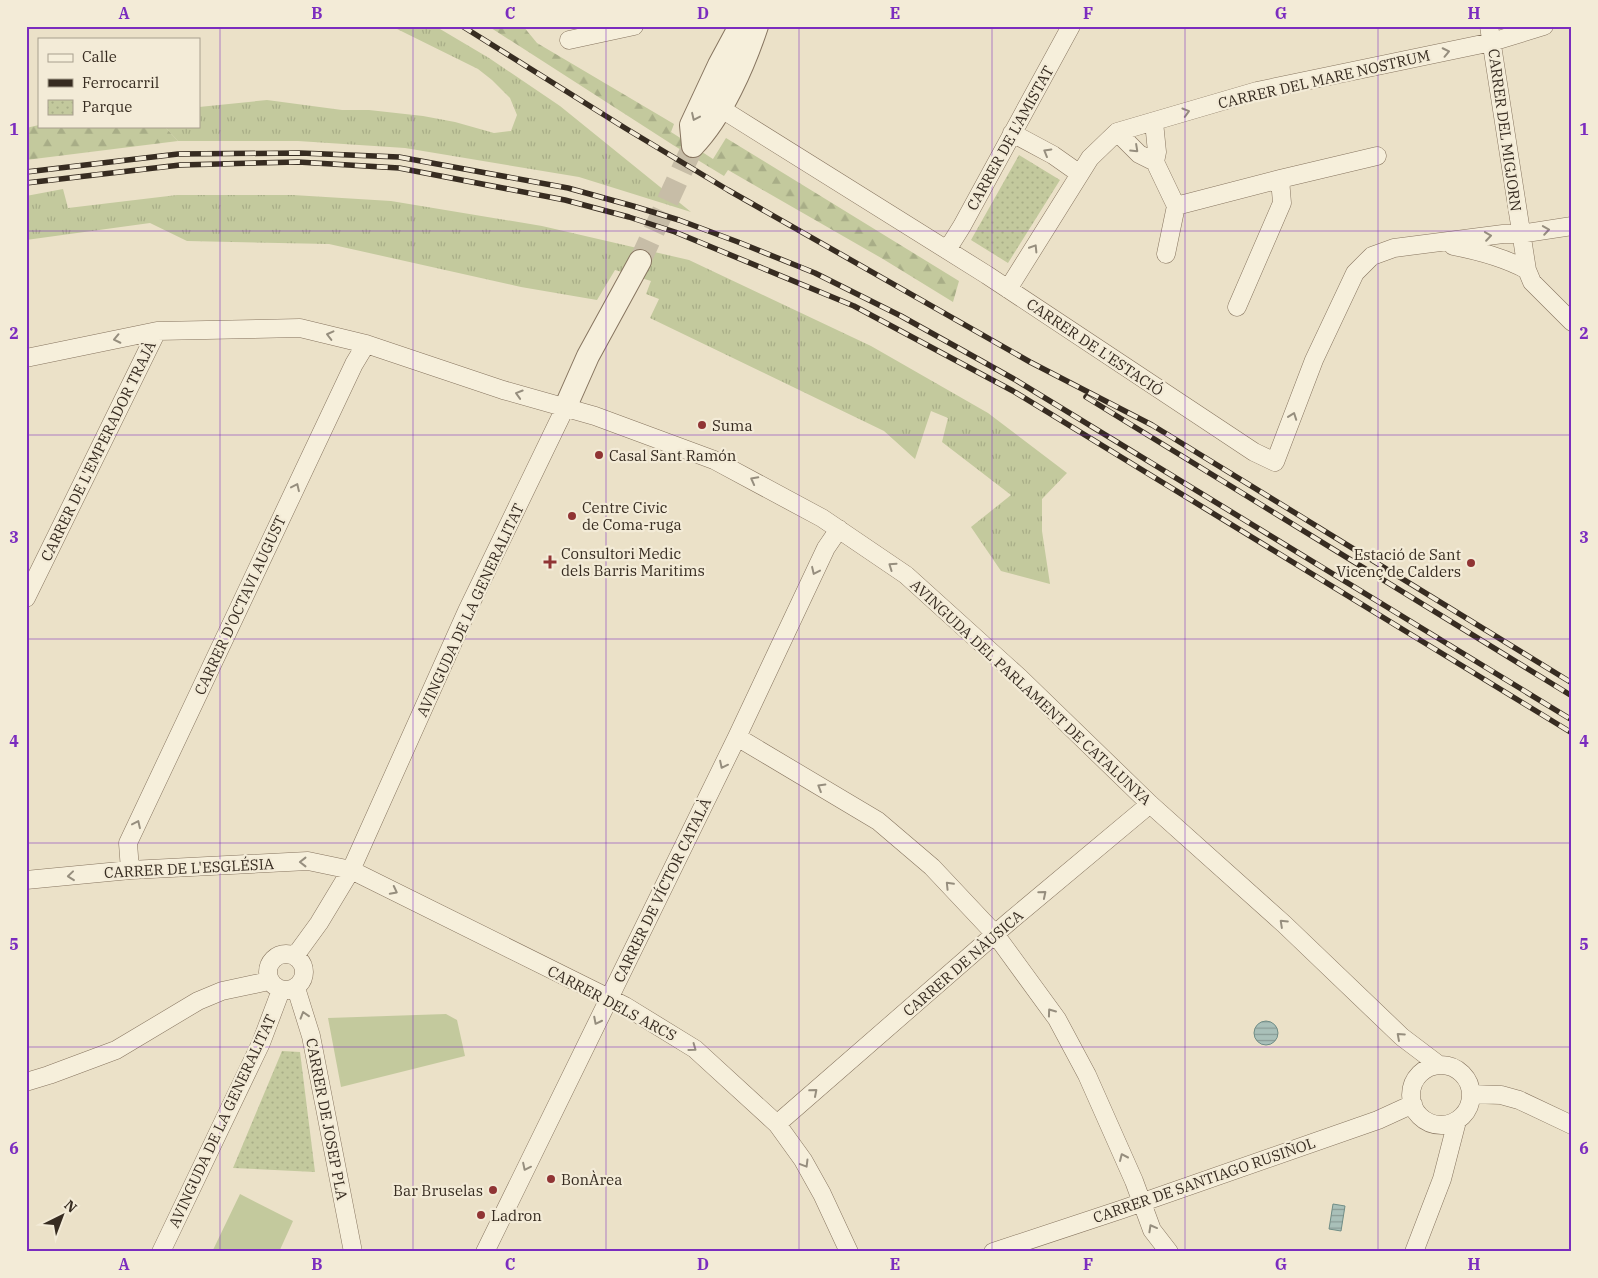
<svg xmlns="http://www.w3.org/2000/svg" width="1598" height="1278" viewBox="0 0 1598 1278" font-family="'IBM Plex Serif',serif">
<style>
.grass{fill:url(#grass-tufts)}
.forest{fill:url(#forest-firs)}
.park{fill:url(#park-dots)}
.pitch{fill:#c3c99d}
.water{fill:url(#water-rules);stroke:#708d86}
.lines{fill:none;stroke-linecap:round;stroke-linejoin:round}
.tertiary-tunnel{stroke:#c7bda7;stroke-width:22;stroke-dasharray:22 11;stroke-linecap:butt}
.minor-casing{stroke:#86745f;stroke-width:19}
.tertiary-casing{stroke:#86745f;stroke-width:24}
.minor{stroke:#f6efdb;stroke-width:18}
.tertiary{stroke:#f6efdb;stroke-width:22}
.rail-casing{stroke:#372c21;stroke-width:5.5}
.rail{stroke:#f3ebd7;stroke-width:4;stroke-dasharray:11;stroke-linecap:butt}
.oneway{stroke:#968e7e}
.grid{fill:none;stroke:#7b2cbf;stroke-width:1;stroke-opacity:0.55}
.poi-dot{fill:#903434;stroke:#f3ebd7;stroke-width:2}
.labels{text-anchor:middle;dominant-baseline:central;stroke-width:4.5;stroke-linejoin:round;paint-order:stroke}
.street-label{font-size:15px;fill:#372c21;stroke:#f3ebd7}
.poi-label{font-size:15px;fill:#372c21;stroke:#f3ebd7;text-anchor:start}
.neatline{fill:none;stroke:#7b2cbf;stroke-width:2}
.grid-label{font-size:16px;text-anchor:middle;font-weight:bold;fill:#7b2cbf}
</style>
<defs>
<pattern id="grass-tufts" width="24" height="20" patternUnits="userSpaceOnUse" patternTransform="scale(1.25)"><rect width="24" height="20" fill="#c3c99d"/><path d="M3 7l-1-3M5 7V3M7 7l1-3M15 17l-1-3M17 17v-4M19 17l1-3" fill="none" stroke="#a8ad87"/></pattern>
<pattern id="forest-firs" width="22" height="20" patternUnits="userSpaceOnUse" patternTransform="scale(1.25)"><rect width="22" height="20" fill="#c3c99d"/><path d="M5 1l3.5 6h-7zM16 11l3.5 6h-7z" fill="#a8ad87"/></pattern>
<pattern id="park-dots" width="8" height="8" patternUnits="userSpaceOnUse" patternTransform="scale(1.25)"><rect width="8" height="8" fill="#c3c99d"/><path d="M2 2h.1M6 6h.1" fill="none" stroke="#a8ad87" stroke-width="1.8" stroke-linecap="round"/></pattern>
<pattern id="water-rules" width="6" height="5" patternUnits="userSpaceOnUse" patternTransform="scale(1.25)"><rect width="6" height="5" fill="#a9c0b9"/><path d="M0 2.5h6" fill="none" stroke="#8a9c96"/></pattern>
</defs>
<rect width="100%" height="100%" fill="#ebe1c8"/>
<path class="grass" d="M391,26H435L489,58L560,106L691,212L579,177L405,148L298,141H178L164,126H199V107L267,100L342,110H369L423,116L455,122L494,133L511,131L517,115L510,98L492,80L478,69Z
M63,189L68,208L177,195H293L391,201L542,226L689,260L871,346L988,413L1067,473L1042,499V531L1050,584L1001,571L971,527L1011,495L942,442L948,418L931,411L915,459L884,431L650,318L659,299L646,294L651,281L615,270L597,300L521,287L329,244L187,241L150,223L26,240V196Z"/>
<path class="forest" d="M488,26H523L537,43L674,124L671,132L713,159L726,138L959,281L953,302L883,259L728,170L724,176L673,145Z
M39,125V126H164L178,141L26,160V128Z"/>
<path class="park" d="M1019,155L1060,180L1008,263L971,240Z
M282,1051L300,1052L315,1172L233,1168Z"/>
<path class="pitch" d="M446,1014L457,1020L465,1056L341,1087L328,1018Z
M240,1194L293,1221L279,1252H212Z"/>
<path class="water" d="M1254 1033a12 12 0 1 1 24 0a12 12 0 1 1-24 0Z
M1333,1204L1345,1206L1341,1231L1329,1229Z"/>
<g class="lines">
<path class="tertiary-tunnel" d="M640,261L693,146"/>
<g class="minor-casing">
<path id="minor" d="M1489,26L1527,270L1532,282L1572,322
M569,40L634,26
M720,108L987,275L1254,452L1275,462L1314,360L1355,273L1372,256L1394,248L1503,234H1520L1572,226
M1154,122L1157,152L1155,162L1176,206L1166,254
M1117,132L1139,154L1155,162
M1012,133L1053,155L1080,174
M1176,206L1280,179L1377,156
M1453,246C1479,251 1503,257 1527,270
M947,250L962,226L1071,26
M1008,289L1090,158L1117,132L1257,91L1492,42L1544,26
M1237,307L1282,203L1280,179
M26,358L157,331L300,328L366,344L503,390L595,416L714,460L822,518L906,575L1020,678L1150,804L1284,924L1402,1037L1439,1065
M26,598L157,331
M737,737L878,821L932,867L995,934L1057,1019L1087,1075L1134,1181L1152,1230L1169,1252
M130,870L128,843L354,364L366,344
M26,880L130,870L308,861L351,870L625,1006L695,1049L777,1124L803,1160L822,1194L849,1252
M268 972a18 18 0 1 1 36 0a18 18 0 1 1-36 0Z
M295,956L319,923L351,870L467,611L565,408
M296,988L311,1036L353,1252
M1411 1095a30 30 0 1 1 60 0a30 30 0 1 1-60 0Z
M26,1082L49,1075L116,1050L198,1001L222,991L269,981
M1471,1094L1501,1095L1519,1100L1572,1125
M777,1124L1010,921L1150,804
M161,1252L261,1043L281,990
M485,1252L737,737L826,548L839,529
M993,1252L1123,1209L1378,1120L1413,1104
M1414,1252L1442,1179L1457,1121"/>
</g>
<g class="tertiary-casing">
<path id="tertiary" d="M693,146C722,116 744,65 757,26
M693,146L691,125L719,65L740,26
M565,408L588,356L640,261"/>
</g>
<use href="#minor" class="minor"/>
<use href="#tertiary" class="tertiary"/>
<g class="rail-casing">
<path id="rail" d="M462,26L625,128L728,190L1030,362L1152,425L1572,683
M26,172L178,154L300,153L399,157L568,188L633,206L679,220L738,242L815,273L901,316L1014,379L1572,720
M26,183L180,165L298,162L399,168L565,200L629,217L675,232L854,306L1013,391L1572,733
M1086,397L1572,696"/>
</g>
<use href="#rail" class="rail"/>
</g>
<defs><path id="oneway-chevron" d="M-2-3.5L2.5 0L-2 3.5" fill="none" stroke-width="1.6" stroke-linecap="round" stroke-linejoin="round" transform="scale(1.25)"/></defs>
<g class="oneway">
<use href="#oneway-chevron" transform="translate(1446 52) rotate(-12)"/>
<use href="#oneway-chevron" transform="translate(1186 112) rotate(-16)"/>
<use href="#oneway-chevron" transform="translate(695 117) rotate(115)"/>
<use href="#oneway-chevron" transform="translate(1135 149) rotate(43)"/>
<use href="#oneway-chevron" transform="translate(1047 152) rotate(-150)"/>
<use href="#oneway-chevron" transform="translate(1546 230) rotate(-9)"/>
<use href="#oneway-chevron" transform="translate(1488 236) rotate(-8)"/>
<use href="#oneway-chevron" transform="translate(1034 248) rotate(-58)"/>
<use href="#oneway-chevron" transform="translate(330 335) rotate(-166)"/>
<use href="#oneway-chevron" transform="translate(117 339) rotate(168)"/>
<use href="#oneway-chevron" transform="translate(519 394) rotate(-163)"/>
<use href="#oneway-chevron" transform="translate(1293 416) rotate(-70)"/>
<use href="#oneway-chevron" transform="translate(754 480) rotate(-152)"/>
<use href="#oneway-chevron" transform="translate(296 487) rotate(-65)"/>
<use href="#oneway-chevron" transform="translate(892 566) rotate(-145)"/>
<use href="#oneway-chevron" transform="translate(815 571) rotate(115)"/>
<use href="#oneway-chevron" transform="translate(723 765) rotate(116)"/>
<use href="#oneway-chevron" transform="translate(821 787) rotate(-149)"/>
<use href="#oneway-chevron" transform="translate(137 824) rotate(-65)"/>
<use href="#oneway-chevron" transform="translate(303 862) rotate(180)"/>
<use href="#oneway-chevron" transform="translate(71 876) rotate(174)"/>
<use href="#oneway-chevron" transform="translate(949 885) rotate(-134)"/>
<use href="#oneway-chevron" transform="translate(394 891) rotate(27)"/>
<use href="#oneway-chevron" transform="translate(1043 894) rotate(-40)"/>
<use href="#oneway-chevron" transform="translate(1283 923) rotate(-137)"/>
<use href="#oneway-chevron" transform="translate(1051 1012) rotate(-126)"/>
<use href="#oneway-chevron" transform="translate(304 1015) rotate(-107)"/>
<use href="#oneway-chevron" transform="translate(597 1021) rotate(117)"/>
<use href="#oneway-chevron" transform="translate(1400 1036) rotate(-138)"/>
<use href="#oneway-chevron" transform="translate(693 1048) rotate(36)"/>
<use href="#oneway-chevron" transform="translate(814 1092) rotate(-41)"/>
<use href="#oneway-chevron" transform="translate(1123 1157) rotate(-114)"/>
<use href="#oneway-chevron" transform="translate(805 1164) rotate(59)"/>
<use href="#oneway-chevron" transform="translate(526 1167) rotate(116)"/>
<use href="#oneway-chevron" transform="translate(1152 1228) rotate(-119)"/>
</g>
<path class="grid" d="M220,26V1252M413,26V1252M606,26V1252M799,26V1252M992,26V1252M1185,26V1252M1378,26V1252M26,231H1572M26,435H1572M26,639H1572M26,843H1572M26,1047H1572"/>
<g class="poi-dot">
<circle cx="702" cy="425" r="5"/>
<circle cx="599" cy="455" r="5"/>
<circle cx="572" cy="516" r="5"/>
<path d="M547.5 554.5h5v5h5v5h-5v5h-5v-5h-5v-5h5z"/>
<circle cx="1471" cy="563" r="5"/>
<circle cx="551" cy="1179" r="5"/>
<circle cx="493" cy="1190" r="5"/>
<circle cx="481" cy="1215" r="5"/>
</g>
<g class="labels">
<g class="street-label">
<text transform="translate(1324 79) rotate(-13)">CARRER DEL MARE NOSTRUM</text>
<text transform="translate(1505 130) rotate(82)">CARRER DEL MIGJORN</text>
<text transform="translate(1010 138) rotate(-61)">CARRER DE L'AMISTAT</text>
<text transform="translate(1095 347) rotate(34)">CARRER DE L'ESTACIÓ</text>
<text transform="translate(98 451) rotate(-64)">CARRER DE L'EMPERADOR TRAJÀ</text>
<text transform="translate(240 605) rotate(-65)">CARRER D'OCTAVI AUGUST</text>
<text transform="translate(470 610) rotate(-65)">AVINGUDA DE LA GENERALITAT</text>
<text transform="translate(1031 692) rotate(43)">AVINGUDA DEL PARLAMENT DE CATALUNYA</text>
<text transform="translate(189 868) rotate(-3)">CARRER DE L'ESGLÉSIA</text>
<text transform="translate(662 890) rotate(-64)">CARRER DE VÍCTOR CATALÀ</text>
<text transform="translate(963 963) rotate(-41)">CARRER DE NÀUSICA</text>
<text transform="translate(612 1003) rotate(28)">CARRER DELS ARCS</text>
<text transform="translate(327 1119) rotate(79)">CARRER DE JOSEP PLA</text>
<text transform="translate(222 1121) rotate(-65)">AVINGUDA DE LA GENERALITAT</text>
<text transform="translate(1204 1180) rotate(-19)">CARRER DE SANTIAGO RUSIÑOL</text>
</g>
<g class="poi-label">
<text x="712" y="425">Suma</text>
<text x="609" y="455">Casal Sant Ramón</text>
<text x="582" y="507">Centre Civic<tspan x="582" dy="17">de Coma-ruga</tspan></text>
<text x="561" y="553">Consultori Medic<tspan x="561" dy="17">dels Barris Maritims</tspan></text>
<text x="1461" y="554" text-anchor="end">Estació de Sant<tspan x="1461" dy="17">Vicenç de Calders</tspan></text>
<text x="561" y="1179">BonÀrea</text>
<text x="483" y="1190" text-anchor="end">Bar Bruselas</text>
<text x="491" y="1215">Ladron</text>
</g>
</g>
<rect width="1598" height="1278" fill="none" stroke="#f3ebd7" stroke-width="55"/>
<rect x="38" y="38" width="162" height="90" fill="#f3ebd7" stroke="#a89f8e"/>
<rect x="48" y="54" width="25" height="8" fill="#f6efdb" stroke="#a89f8e"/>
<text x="82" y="62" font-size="15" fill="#372c21">Calle</text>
<rect x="48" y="79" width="25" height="8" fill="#372c21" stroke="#a89f8e"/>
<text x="82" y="88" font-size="15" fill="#372c21">Ferrocarril</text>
<rect x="48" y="100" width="25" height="15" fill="url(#park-dots)" stroke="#a89f8e"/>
<text x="82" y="112" font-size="15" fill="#372c21">Parque</text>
<g transform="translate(62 1216) rotate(42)" stroke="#f3ebd7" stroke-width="4" paint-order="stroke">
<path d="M0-4L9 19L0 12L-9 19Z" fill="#372c21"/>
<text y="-8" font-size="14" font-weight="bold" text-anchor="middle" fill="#372c21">N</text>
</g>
<rect x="28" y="28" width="1542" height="1222" class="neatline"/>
<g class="grid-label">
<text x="124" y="19">A</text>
<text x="317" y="19">B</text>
<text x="510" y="19">C</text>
<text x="703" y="19">D</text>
<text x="895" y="19">E</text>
<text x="1088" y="19">F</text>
<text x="1281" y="19">G</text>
<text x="1474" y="19">H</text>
<text x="14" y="135">1</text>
<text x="1584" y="135">1</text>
<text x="14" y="339">2</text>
<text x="1584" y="339">2</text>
<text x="14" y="543">3</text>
<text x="1584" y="543">3</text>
<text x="14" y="747">4</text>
<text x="1584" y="747">4</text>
<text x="14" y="950">5</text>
<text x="1584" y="950">5</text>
<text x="14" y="1154">6</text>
<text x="1584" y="1154">6</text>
<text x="124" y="1270">A</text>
<text x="317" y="1270">B</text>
<text x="510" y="1270">C</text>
<text x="703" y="1270">D</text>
<text x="895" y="1270">E</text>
<text x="1088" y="1270">F</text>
<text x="1281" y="1270">G</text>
<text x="1474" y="1270">H</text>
</g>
</svg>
